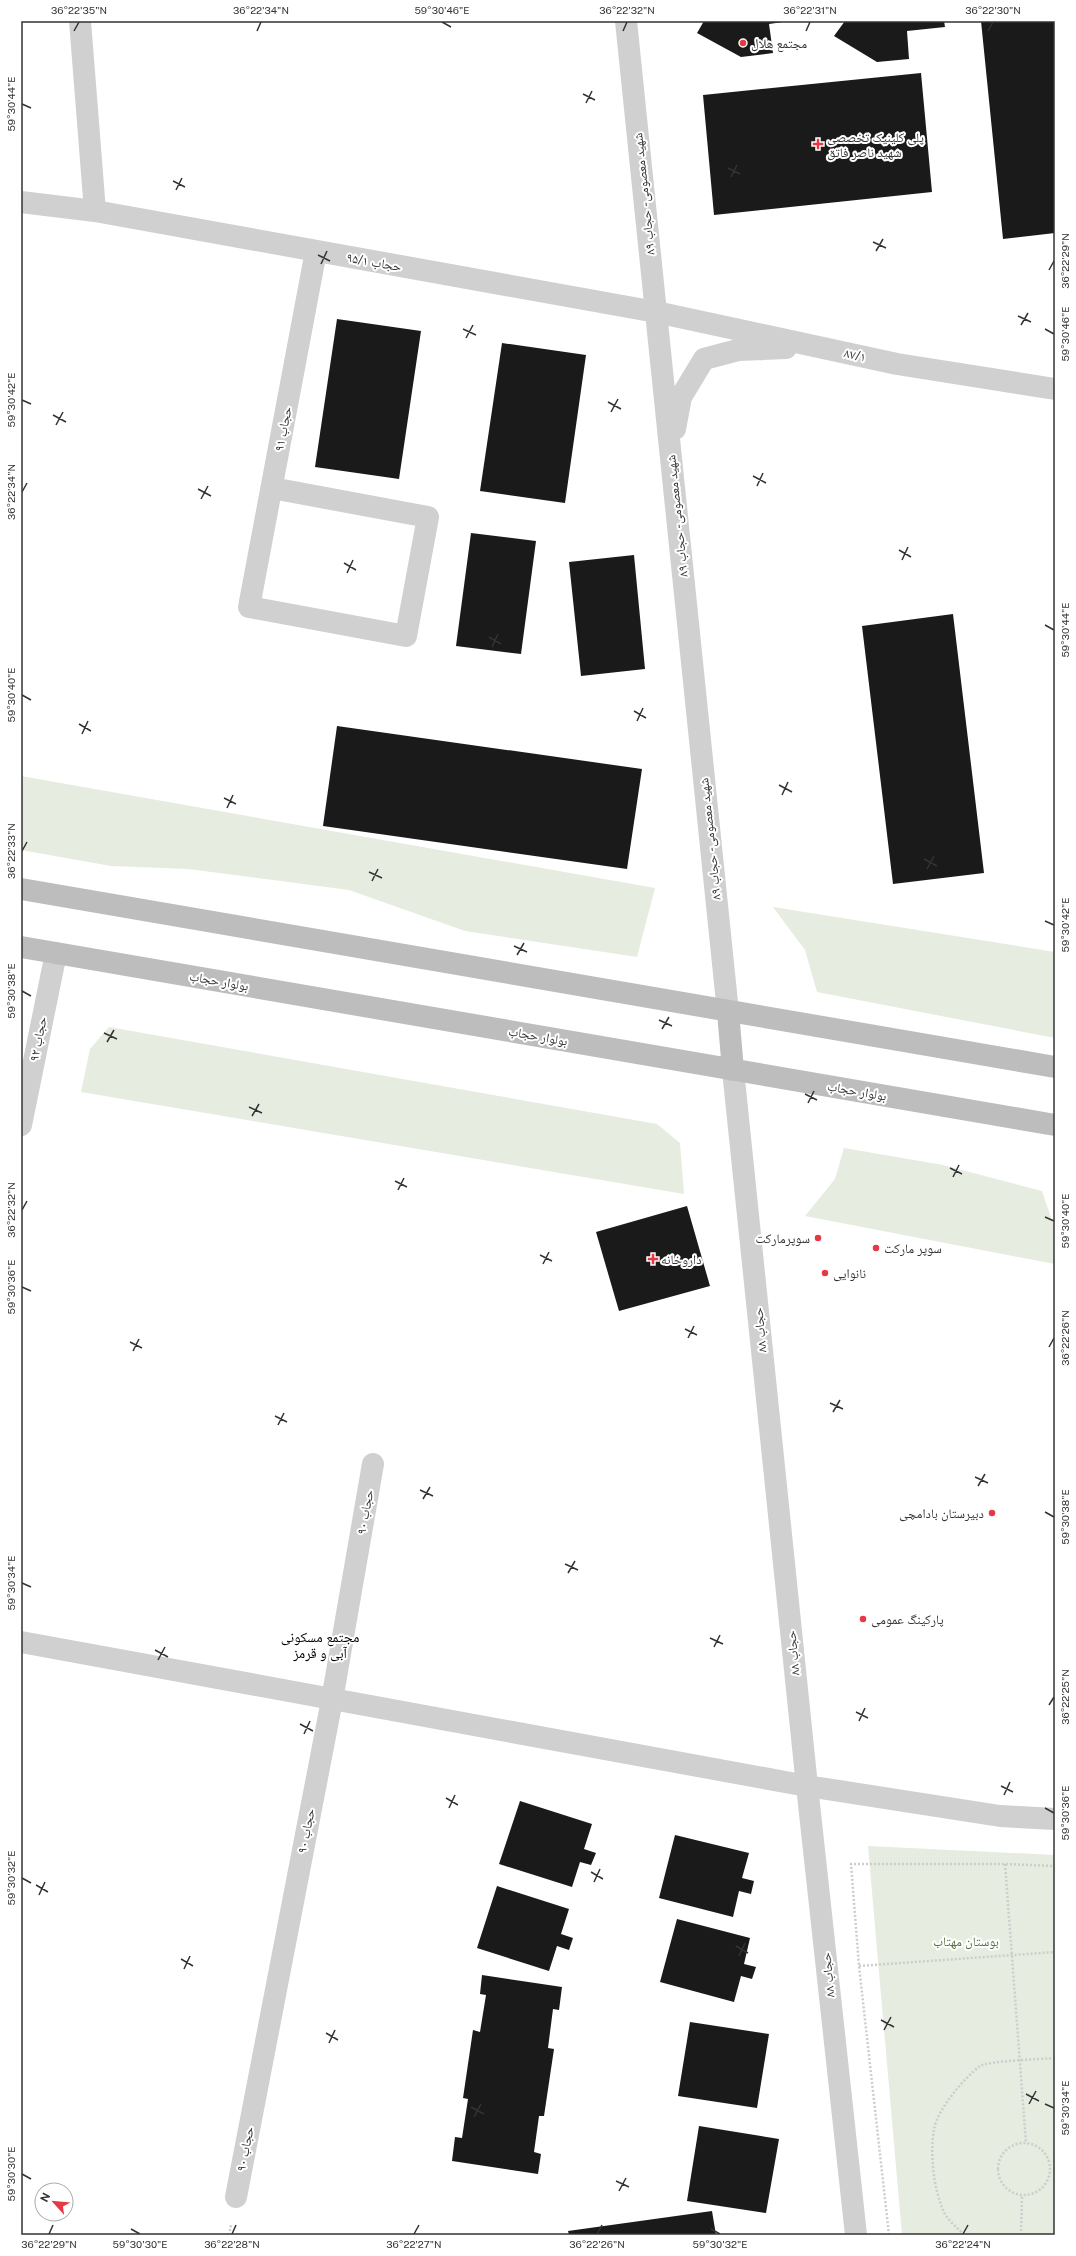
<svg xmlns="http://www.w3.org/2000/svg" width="1076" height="2256" viewBox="0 0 1076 2256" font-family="'Public Sans','Noto Naskh Arabic',sans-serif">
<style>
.park{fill:#e6ecdf}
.building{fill:#1a1a1a}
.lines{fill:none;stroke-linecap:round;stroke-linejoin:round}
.path{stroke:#cdcdcd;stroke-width:2.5;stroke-dasharray:2 2;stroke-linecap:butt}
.minor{stroke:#d0d0d0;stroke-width:22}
.secondary{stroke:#bdbdbd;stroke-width:22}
.ticks{fill:none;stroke:#333;stroke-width:1.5}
.poi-dot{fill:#e63946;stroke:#fff;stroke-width:1.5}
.labels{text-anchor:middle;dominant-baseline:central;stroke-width:4;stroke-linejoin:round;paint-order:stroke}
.poi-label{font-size:13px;fill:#333;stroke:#fff;text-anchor:start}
.street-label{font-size:13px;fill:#333;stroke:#fff}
.park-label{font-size:13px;fill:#56703f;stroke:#fff}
.neighbourhood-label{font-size:14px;fill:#000;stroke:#fff}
.neatline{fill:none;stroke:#333;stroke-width:1.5}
.ticks-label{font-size:10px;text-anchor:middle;fill:#333}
</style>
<rect width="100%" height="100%" fill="#fff"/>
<path class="park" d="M21,776L655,888L637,957L465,931L349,890L188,869L111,866L21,850Z
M773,907L1055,952V1038L817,992L805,950Z
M109,1027L657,1124L680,1143L684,1194L81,1092L90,1049Z
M844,1148L943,1165L1042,1191L1055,1229V1264L805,1216L835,1179Z
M868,1846L1055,1855V2235H902Z"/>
<path class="building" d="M704,21H783V22L769,24L773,53L741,57L697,33Z
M845,21H944L945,27L907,31L909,59L877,62L834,36Z
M981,21H1054L1055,233L1003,239Z
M921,73L932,192L714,215L703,95Z
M337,319L421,331L399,479L315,467Z
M502,343L586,355L565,503L480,491Z
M471,533L536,541L521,654L456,646Z
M634,555L645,669L581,676L569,562Z
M953,614L984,873L893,884L862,626Z
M337,726L642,769L627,869L323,826Z
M687,1206L710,1286L619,1311L596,1232Z
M520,1801L592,1824L584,1849L596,1853L591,1865L580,1862L572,1887L499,1864Z
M675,1835L749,1853L742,1878L754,1881L751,1894L739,1891L733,1917L659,1898Z
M497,1886L569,1909L561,1934L573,1938L569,1950L557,1946L549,1971L477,1948Z
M677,1919L750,1938L744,1964L756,1967L752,1979L741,1976L734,2002L660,1982Z
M482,1975L562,1987L559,2010L553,2009L548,2048L554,2049L544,2116H539L534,2152L541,2154L538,2174L452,2161L455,2137L462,2138L468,2099L463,2098L473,2030L480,2032L486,1995L480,1994Z
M690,2022L769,2034L757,2108L678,2096Z
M699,2126L779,2139L766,2213L687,2201Z
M712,2211L716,2235H569L568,2231Z"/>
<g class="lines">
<path class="path" d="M1005,1864L1026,2143
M859,1966L1055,1952
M998 2169a26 26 0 1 1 52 0a26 26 0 1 1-52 0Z
M229,2235L231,2225
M889,2235L859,1966L851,1864H1005L1055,1866
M964,2235C958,2228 946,2219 943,2210C933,2186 930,2153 934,2129C937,2110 965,2077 980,2066C988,2061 1042,2059 1055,2058
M1021,2235L1022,2196"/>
<path class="minor" d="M80,21L95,211
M626,21L728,1012
M21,202L95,211L656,312L897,364L1055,389
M675,429L681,397L704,359L738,350L786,348
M272,488L428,517L406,636L249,607L316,251
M733,1070L807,1786L856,2235
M21,1125L56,953
M21,1642L807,1786L1000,1816L1055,1819
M236,2197L332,1700L373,1464"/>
<path class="secondary" d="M21,889L1055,1067
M21,947L1055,1125
M728,1012L733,1070"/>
</g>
<path class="ticks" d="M442,22L451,27M74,31L79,22M257,31L261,22M623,31L627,22M806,31L810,22M988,31L993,22M583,94L595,100M586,103L592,91M22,104L31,108M728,168L740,174M731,177L737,165M173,181L185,187M176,190L182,178M873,242L886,248M876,251L883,239M318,255L330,261M321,264L327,251M1049,270L1054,261M1018,316L1031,322M1021,325L1028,313M463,329L476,335M1045,329L1054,334M466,338L473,325M22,400L31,404M608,402L621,409M611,412L618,399M53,415L66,422M56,425L63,412M753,476L766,483M757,486L763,473M198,489L211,496M22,492L27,483M201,499L208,486M899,550L911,557M902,560L908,547M344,563L356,570M347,573L353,560M1045,625L1054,630M489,637L501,644M492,647L498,634M22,695L31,700M634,711L646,718M637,721L643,708M79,724L91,731M82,734L88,721M779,785L792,792M782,795L788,782M224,798L236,804M227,808L233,795M22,851L27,842M924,859L937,866M927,869L934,856M369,872L382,878M372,881L378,869M1045,921L1054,925M514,946L527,952M517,955L524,943M22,991L31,996M659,1020L672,1026M662,1029L669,1017M104,1033L117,1039M107,1042L114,1030M805,1094L817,1100M808,1103L814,1091M249,1107L262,1113M252,1116L259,1104M950,1168L962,1174M953,1177L959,1165M395,1181L407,1187M398,1190L404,1178M22,1210L27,1201M1045,1217L1054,1221M540,1255L552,1261M543,1264L549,1252M22,1287L31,1291M685,1329L697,1335M688,1338L694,1326M130,1342L142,1348M1049,1347L1054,1338M133,1351L139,1339M830,1403L843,1409M833,1412L840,1400M275,1416L287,1422M278,1425L284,1413M975,1477L988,1483M978,1486L985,1474M420,1490L433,1496M423,1499L430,1487M1045,1512L1054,1517M565,1564L578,1570M568,1573L575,1561M22,1583L31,1587M710,1638L723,1644M714,1647L720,1635M155,1650L168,1657M158,1660L165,1647M1049,1705L1054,1697M856,1712L868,1718M859,1721L865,1708M300,1724L313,1731M304,1734L310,1721M1001,1786L1013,1792M1004,1795L1010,1782M446,1798L458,1805M449,1808L455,1795M1045,1808L1054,1813M591,1872L603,1879M22,1878L31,1883M594,1882L600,1869M36,1885L48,1892M39,1895L45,1882M736,1946L748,1953M739,1956L745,1943M181,1959L193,1966M184,1969L190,1956M881,2020L894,2027M884,2030L891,2017M326,2033L338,2040M329,2043L335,2030M1026,2094L1039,2101M1029,2104L1036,2091M1045,2104L1054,2108M471,2107L484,2114M474,2117L481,2104M22,2174L31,2179M616,2181L629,2187M619,2191L626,2178M131,2229L140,2234M711,2229L720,2234M49,2234L53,2225M232,2234L236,2225M414,2234L419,2225M597,2234L602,2225M963,2234L968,2225"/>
<g class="poi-dot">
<circle cx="743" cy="43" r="4"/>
<path d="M816 138h4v4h4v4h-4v4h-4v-4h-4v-4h4z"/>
<circle cx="818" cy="1238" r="4"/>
<circle cx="876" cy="1248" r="4"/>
<path d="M651 1253h4v4h4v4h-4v4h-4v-4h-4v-4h4z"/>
<circle cx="825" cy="1273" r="4"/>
<circle cx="992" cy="1513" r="4"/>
<circle cx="863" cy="1619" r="4"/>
</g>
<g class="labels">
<g class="poi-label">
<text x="751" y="43">مجتمع هلال</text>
<text x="827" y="137">پلی کلینیک تخصصی<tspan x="827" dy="15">شهید ناصر فاتق</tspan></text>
<text x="810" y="1238" text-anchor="end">سوپرمارکت</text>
<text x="884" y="1248">سوپر مارکت</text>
<text x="661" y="1259">داروخانه</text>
<text x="833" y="1273">نانوایی</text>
<text x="984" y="1513" text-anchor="end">دبیرستان بادامچی</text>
<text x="871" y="1619">پارکینگ عمومی</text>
</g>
<g class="street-label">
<text transform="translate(644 194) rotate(-96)">شهید معصومی - حجاب ۸۹</text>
<text transform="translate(374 262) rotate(10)">حجاب ۹۵/۱</text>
<text transform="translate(855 355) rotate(12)">۸۷/۱</text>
<text transform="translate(283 429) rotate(-79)">حجاب ۹۱</text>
<text transform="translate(677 516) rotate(-96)">شهید معصومی - حجاب ۸۹</text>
<text transform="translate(710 839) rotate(-96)">شهید معصومی - حجاب ۸۹</text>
<text transform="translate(219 981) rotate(10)">بولوار حجاب</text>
<text transform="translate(538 1036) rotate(10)">بولوار حجاب</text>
<text transform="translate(38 1039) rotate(-79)">حجاب ۹۲</text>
<text transform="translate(857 1091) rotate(10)">بولوار حجاب</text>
<text transform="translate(760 1330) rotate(-96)">حجاب ۸۸</text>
<text transform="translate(365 1512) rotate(-80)">حجاب ۹۰</text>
<text transform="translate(793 1653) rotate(-96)">حجاب ۸۸</text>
<text transform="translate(306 1831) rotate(-79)">حجاب ۹۰</text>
<text transform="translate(828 1975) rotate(-96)">حجاب ۸۸</text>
<text transform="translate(245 2149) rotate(-79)">حجاب ۹۰</text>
</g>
<g class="park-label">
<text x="966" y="1941">بوستان مهتاب</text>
</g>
<g class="neighbourhood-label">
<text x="320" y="1637">مجتمع مسکونی<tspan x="320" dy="16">آبی و قرمز</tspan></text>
</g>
</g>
<rect width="1076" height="2256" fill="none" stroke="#ffffff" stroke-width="44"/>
<g transform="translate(54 2202) rotate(297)"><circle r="19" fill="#ffffff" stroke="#adadad"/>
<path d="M0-3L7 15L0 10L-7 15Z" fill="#e63946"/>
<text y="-6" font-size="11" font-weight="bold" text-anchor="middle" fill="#333333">N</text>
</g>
<rect x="22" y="22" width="1032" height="2212" class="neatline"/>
<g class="ticks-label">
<text x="79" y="14">36°22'35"N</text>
<text x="261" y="14">36°22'34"N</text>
<text x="442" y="14">59°30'46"E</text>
<text x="627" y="14">36°22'32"N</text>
<text x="810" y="14">36°22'31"N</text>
<text x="993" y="14">36°22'30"N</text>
<text transform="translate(11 104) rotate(-90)" y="4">59°30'44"E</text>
<text transform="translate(1065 261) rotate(-90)" y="4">36°22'29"N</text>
<text transform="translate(1065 334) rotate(-90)" y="4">59°30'46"E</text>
<text transform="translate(11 400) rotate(-90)" y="4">59°30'42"E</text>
<text transform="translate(11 492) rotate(-90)" y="4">36°22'34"N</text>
<text transform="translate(1065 630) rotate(-90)" y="4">59°30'44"E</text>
<text transform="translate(11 695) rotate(-90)" y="4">59°30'40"E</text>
<text transform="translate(11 851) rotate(-90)" y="4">36°22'33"N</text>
<text transform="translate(1065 925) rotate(-90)" y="4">59°30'42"E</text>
<text transform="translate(11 991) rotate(-90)" y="4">59°30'38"E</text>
<text transform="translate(11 1210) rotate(-90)" y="4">36°22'32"N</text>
<text transform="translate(1065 1221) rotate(-90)" y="4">59°30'40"E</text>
<text transform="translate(11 1287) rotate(-90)" y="4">59°30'36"E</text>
<text transform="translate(1065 1338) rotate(-90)" y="4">36°22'26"N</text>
<text transform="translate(1065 1517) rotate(-90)" y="4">59°30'38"E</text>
<text transform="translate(11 1583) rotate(-90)" y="4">59°30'34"E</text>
<text transform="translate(1065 1697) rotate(-90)" y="4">36°22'25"N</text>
<text transform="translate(1065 1813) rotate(-90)" y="4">59°30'36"E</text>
<text transform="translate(11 1878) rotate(-90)" y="4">59°30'32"E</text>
<text transform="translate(1065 2108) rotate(-90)" y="4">59°30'34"E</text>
<text transform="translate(11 2174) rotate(-90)" y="4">59°30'30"E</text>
<text x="49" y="2248">36°22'29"N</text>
<text x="140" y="2248">59°30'30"E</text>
<text x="232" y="2248">36°22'28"N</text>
<text x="414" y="2248">36°22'27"N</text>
<text x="597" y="2248">36°22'26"N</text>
<text x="720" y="2248">59°30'32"E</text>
<text x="963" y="2248">36°22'24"N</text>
</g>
</svg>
